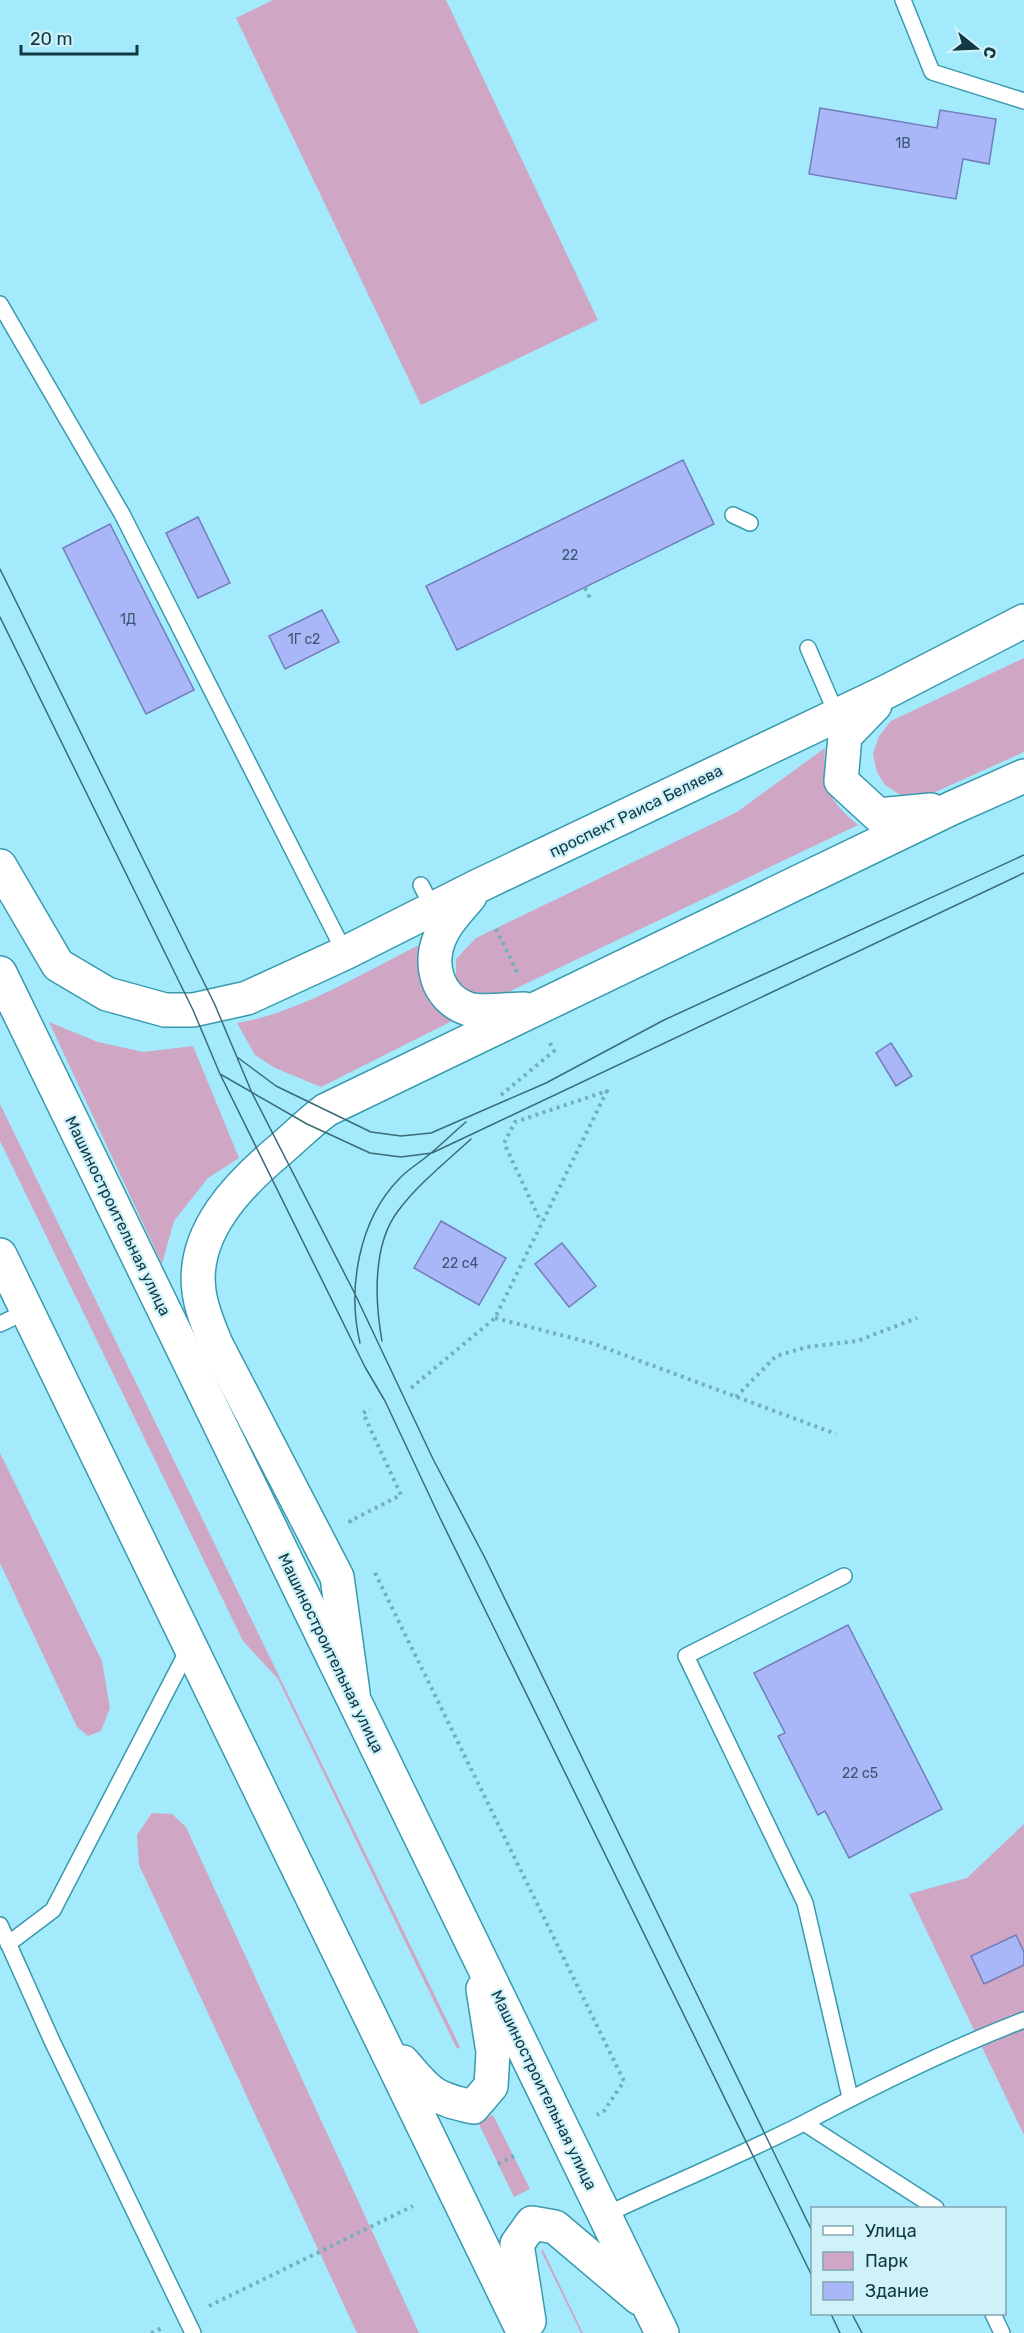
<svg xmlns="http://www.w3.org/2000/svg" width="1024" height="2333" viewBox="0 0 1024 2333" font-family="Rubik,sans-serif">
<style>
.green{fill:#d0a6c5}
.building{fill:#a9b7f8;stroke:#717cb9;stroke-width:1.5}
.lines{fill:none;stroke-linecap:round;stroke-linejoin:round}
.service-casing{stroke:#399aaf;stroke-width:18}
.tertiary-casing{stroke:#399aaf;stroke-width:36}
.primary-casing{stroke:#399aaf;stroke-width:36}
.path{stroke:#72afbd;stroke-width:4;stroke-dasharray:3 4.5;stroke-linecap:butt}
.service{stroke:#fff;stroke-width:15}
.tertiary{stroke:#fff;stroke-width:33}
.primary{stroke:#fff;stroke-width:33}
.tram{stroke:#3a6c77;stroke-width:1.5}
.labels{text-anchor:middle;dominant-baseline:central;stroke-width:4.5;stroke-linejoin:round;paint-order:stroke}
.number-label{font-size:14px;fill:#375870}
.street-label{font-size:16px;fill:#113942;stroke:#cff1fa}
</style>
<rect width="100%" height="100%" fill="#a3ebfc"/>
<path class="green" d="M273,0H446L598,320L421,405L236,18Z
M1024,658V752L922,798L902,796L885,785L877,772L873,754L879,736L891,721Z
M825,748C823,786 828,800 858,825L498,997L472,996L456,981V959L476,938L737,812Z
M423,943C419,984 417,997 454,1020L321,1087L275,1068L255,1055L237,1023C299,1013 366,971 423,943Z
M49,1022L98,1042L143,1052L193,1046L239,1158L208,1178L174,1221L162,1264Z
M0,1104L460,2047L457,2049L278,1679L243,1641L0,1141Z
M0,1453L102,1661L110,1708L101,1731L88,1736L77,1727L0,1563Z
M152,1813L172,1814L186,1827L419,2333H357L139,1865L137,1835Z
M1024,1824V2135L909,1894L967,1878Z
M493,2115L530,2189L514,2197L478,2122Z
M543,2250L583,2333H581L541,2251Z"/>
<path class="building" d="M820,108L937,128L940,110L996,119L989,164L963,159L956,199L809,174Z
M683,460L714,524L457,650L426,586Z
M198,517L230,583L198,598L166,533Z
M110,524L194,690L146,714L63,548Z
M322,610L339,642L285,669L269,636Z
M891,1043L912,1076L896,1086L876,1053Z
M441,1221L506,1258L479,1305L414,1268Z
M562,1243L596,1286L569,1307L535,1264Z
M848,1625L942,1809L849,1858L825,1811L818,1815L778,1736L785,1733L754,1673Z
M1016,1935L1024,1952V1965L984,1984L971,1956Z"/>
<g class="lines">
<g class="service-casing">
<path id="service" d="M903,0L932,72L1024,101
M0,304L122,514L345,953
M733,515L750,523
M808,648L837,715
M421,885L434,910
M0,1324L27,1311
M844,1576L686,1656L805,1903L850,2097
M0,1925L52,2041L193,2333
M8,1944L53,1910L190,1646
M804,2123L936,2208
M605,2215C671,2184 739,2156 804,2123C876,2085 948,2049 1024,2020
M993,2314L1002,2333"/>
</g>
<g class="tertiary-casing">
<path id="tertiary" d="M875,705L845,736L841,781L878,815L931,810
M0,866L58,965L107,994L165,1010H193L247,998L345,953L476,887L888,691L1024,621
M470,896C461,907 448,920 442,933C427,962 436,998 468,1009C481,1013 509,1009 524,1009
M353,1693L337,1577L216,1344C209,1327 201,1309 199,1291C191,1232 240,1183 281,1149C296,1136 310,1122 326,1110L952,808L1024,776"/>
</g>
<g class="primary-casing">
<path id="primary" d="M0,973L662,2333
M0,1255L524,2333
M403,2062C429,2093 433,2098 473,2107L491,2086L493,2052L483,1989
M529,2321L517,2244L532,2223L555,2227L639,2298"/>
</g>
<path class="path" d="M585,588L591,600
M496,929L518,974
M501,1095L554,1051L550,1043
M495,1318L592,1343L836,1434
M411,1388L495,1318L607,1091L515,1122L504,1143L541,1222
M736,1397L776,1356L807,1347L857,1341L917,1318
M351,1523L350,1521L401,1495L363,1413L370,1409
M375,1573L624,2081L604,2111L597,2115
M498,2164L514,2156
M209,2306L413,2206
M151,2333L162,2328"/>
<use href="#service" class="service"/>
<use href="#tertiary" class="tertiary"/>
<use href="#primary" class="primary"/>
<path class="tram" d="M0,569L215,1005L252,1093L355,1294L433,1459L485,1558L812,2231
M0,617L193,1010L220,1074L365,1367L385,1401L440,1518L812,2276
M237,1057L276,1086L371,1132L401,1136L431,1133L546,1083L664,1020L1024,855
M220,1074L307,1124L370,1153L401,1157L432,1153L1024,873
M382,1341C375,1302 372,1245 398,1211C418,1184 446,1162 471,1139
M360,1343C347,1288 359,1220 399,1179C408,1169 421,1162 431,1153C443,1143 454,1132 466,1122
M831,2314L840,2333
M852,2314L862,2333"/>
</g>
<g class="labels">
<g class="number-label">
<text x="903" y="143">1В</text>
<text x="570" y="555">22</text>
<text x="128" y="619">1Д</text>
<text x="304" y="639">1Г с2</text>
<text x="460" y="1263">22 с4</text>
<text x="860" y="1773">22 с5</text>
</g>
<g class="street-label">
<text transform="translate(636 811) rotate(-26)">проспект Раиса Беляева</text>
<text transform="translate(118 1216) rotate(64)">Машиностроительная улица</text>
<text transform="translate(331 1653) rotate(64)">Машиностроительная улица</text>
<text transform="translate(544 2090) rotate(64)">Машиностроительная улица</text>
</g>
</g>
<rect x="811" y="2207" width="195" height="108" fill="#cff1fa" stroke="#83a7b0" stroke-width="1.5"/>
<rect x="823" y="2226" width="30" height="9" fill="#ffffff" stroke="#83a7b0" stroke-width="1.5"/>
<text x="865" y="2237" font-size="18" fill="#113942">Улица</text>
<rect x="823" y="2252" width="30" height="18" fill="#d0a6c5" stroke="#83a7b0" stroke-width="1.5"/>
<text x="865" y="2267" font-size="18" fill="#113942">Парк</text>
<rect x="823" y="2282" width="30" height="18" fill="#a9b7f8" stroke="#83a7b0" stroke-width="1.5"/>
<text x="865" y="2297" font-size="18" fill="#113942">Здание</text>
<g transform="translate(976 48) rotate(108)" stroke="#cff1fa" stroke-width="4.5" paint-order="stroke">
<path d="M0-4.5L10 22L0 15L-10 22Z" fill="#113942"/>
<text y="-9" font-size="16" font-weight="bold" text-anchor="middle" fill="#113942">С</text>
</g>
<path d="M21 45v9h116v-9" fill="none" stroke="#113942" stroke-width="3"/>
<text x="30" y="45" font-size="18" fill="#113942" stroke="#cff1fa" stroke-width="4.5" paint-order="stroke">20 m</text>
</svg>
